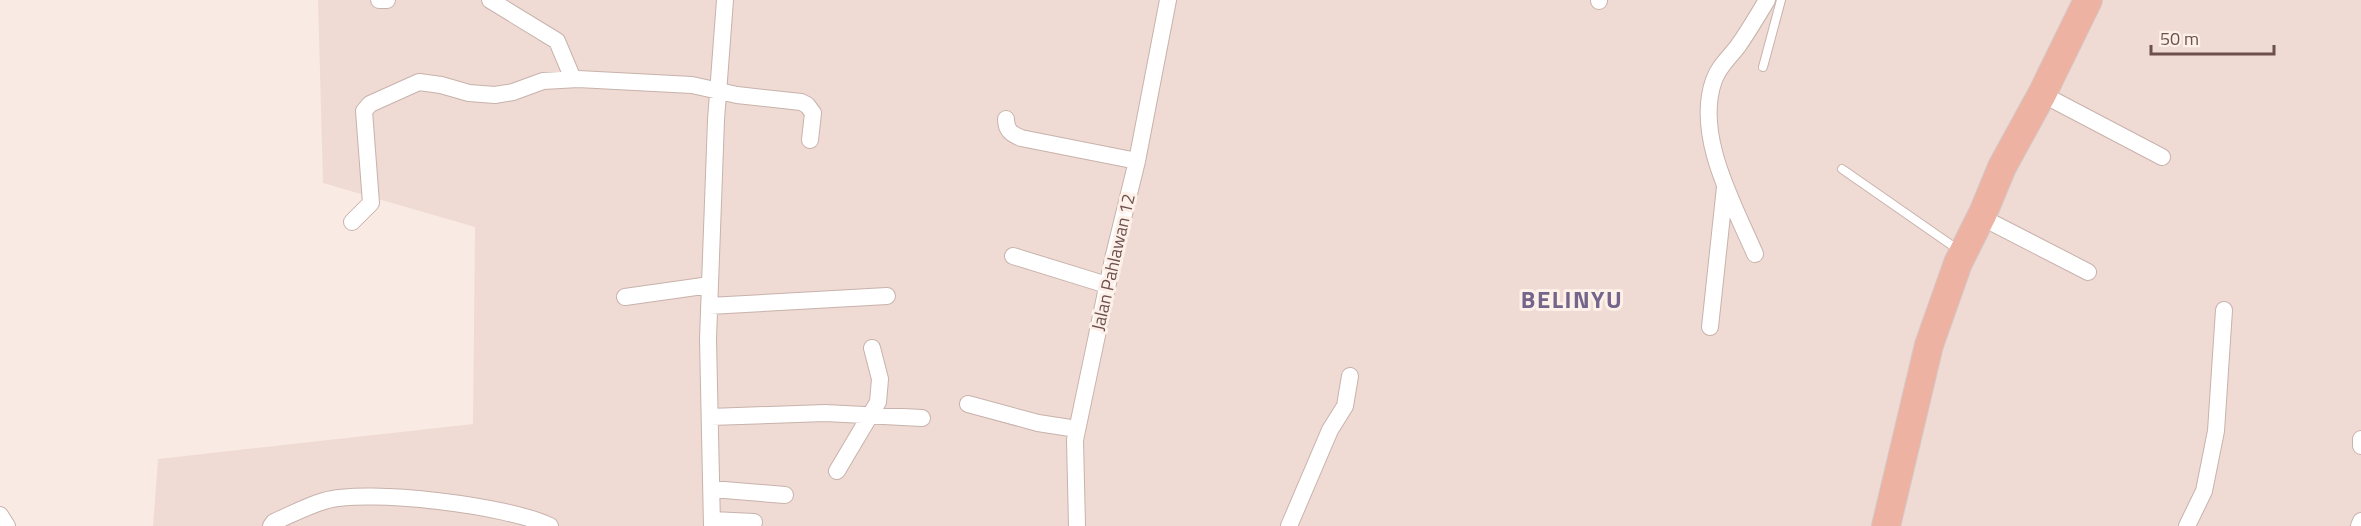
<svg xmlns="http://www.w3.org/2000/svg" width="2361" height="526" viewBox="0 0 2361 526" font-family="'Titillium Web',sans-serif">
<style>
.residential{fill:#efdbd3}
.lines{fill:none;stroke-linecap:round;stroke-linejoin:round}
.service-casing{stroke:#c8b2ac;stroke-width:10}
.minor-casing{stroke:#c8b2ac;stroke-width:18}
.trunk-casing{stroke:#d3caca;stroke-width:30}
.service{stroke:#fff;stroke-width:8}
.minor{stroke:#fff;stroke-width:16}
.trunk{stroke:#eeb2a2;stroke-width:28}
.labels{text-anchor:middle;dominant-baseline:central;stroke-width:6;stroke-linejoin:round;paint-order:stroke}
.street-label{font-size:18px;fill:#6d504d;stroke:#fcf0e9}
.district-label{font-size:24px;font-weight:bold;letter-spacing:1.5px;fill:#74658a;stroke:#fcf0e9}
</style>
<rect width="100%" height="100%" fill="#f9ebe3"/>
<path class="residential" d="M318,0H2361V526H153L158,459L473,424L475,227L323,183Z"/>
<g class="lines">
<g class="service-casing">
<path id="service" d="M1763,67L1781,0
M1842,169L1960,251"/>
</g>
<g class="minor-casing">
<path id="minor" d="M379,0H387
M490,0L557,41L573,79
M1599,1V0
M2042,94L2162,157
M1006,119C1006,130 1011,134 1021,138L1137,161
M1981,217L2088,272
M352,222L371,203L364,111L370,104L419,82L441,85L469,93L495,95L513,92L543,81L578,79L692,85L737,95L801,102L807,105L813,113L810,140
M1755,254C1734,205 1694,135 1714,80C1719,66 1729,58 1738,46C1748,32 1758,15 1767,0
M1013,256L1107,285
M625,297L710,285
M709,306L887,296
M1710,327L1725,187
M968,404L1038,423L1077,429
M710,417L825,413L922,418
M2361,439V446
M837,471L878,402L880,379L872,348
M712,489L785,495
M0,515L7,526
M712,520L754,522
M271,526L274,522C290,515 307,506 324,501C368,488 510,506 550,526
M712,526L708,339L716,120L725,0
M1077,526L1075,440L1113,259L1137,161L1168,0
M1289,526L1330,430L1345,406L1350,376
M2187,526L2204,491L2216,431L2224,310
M2359,526L2361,521"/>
</g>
<g class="trunk-casing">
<path id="trunk" d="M1886,526L1929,345L1958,263L1983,213L2002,167L2042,94L2088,0"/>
</g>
<use href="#service" class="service"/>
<use href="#minor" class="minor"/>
<use href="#trunk" class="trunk"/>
</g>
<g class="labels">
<g class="street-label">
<text transform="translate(1113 262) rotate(-77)">Jalan Pahlawan 12</text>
</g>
<g class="district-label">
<text x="1572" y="299">BELINYU</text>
</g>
</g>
<path d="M2151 45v9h123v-9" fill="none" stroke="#6d504d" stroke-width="3"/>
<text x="2160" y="45" font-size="18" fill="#6d504d" stroke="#fcf0e9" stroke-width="4.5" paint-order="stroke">50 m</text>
</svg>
